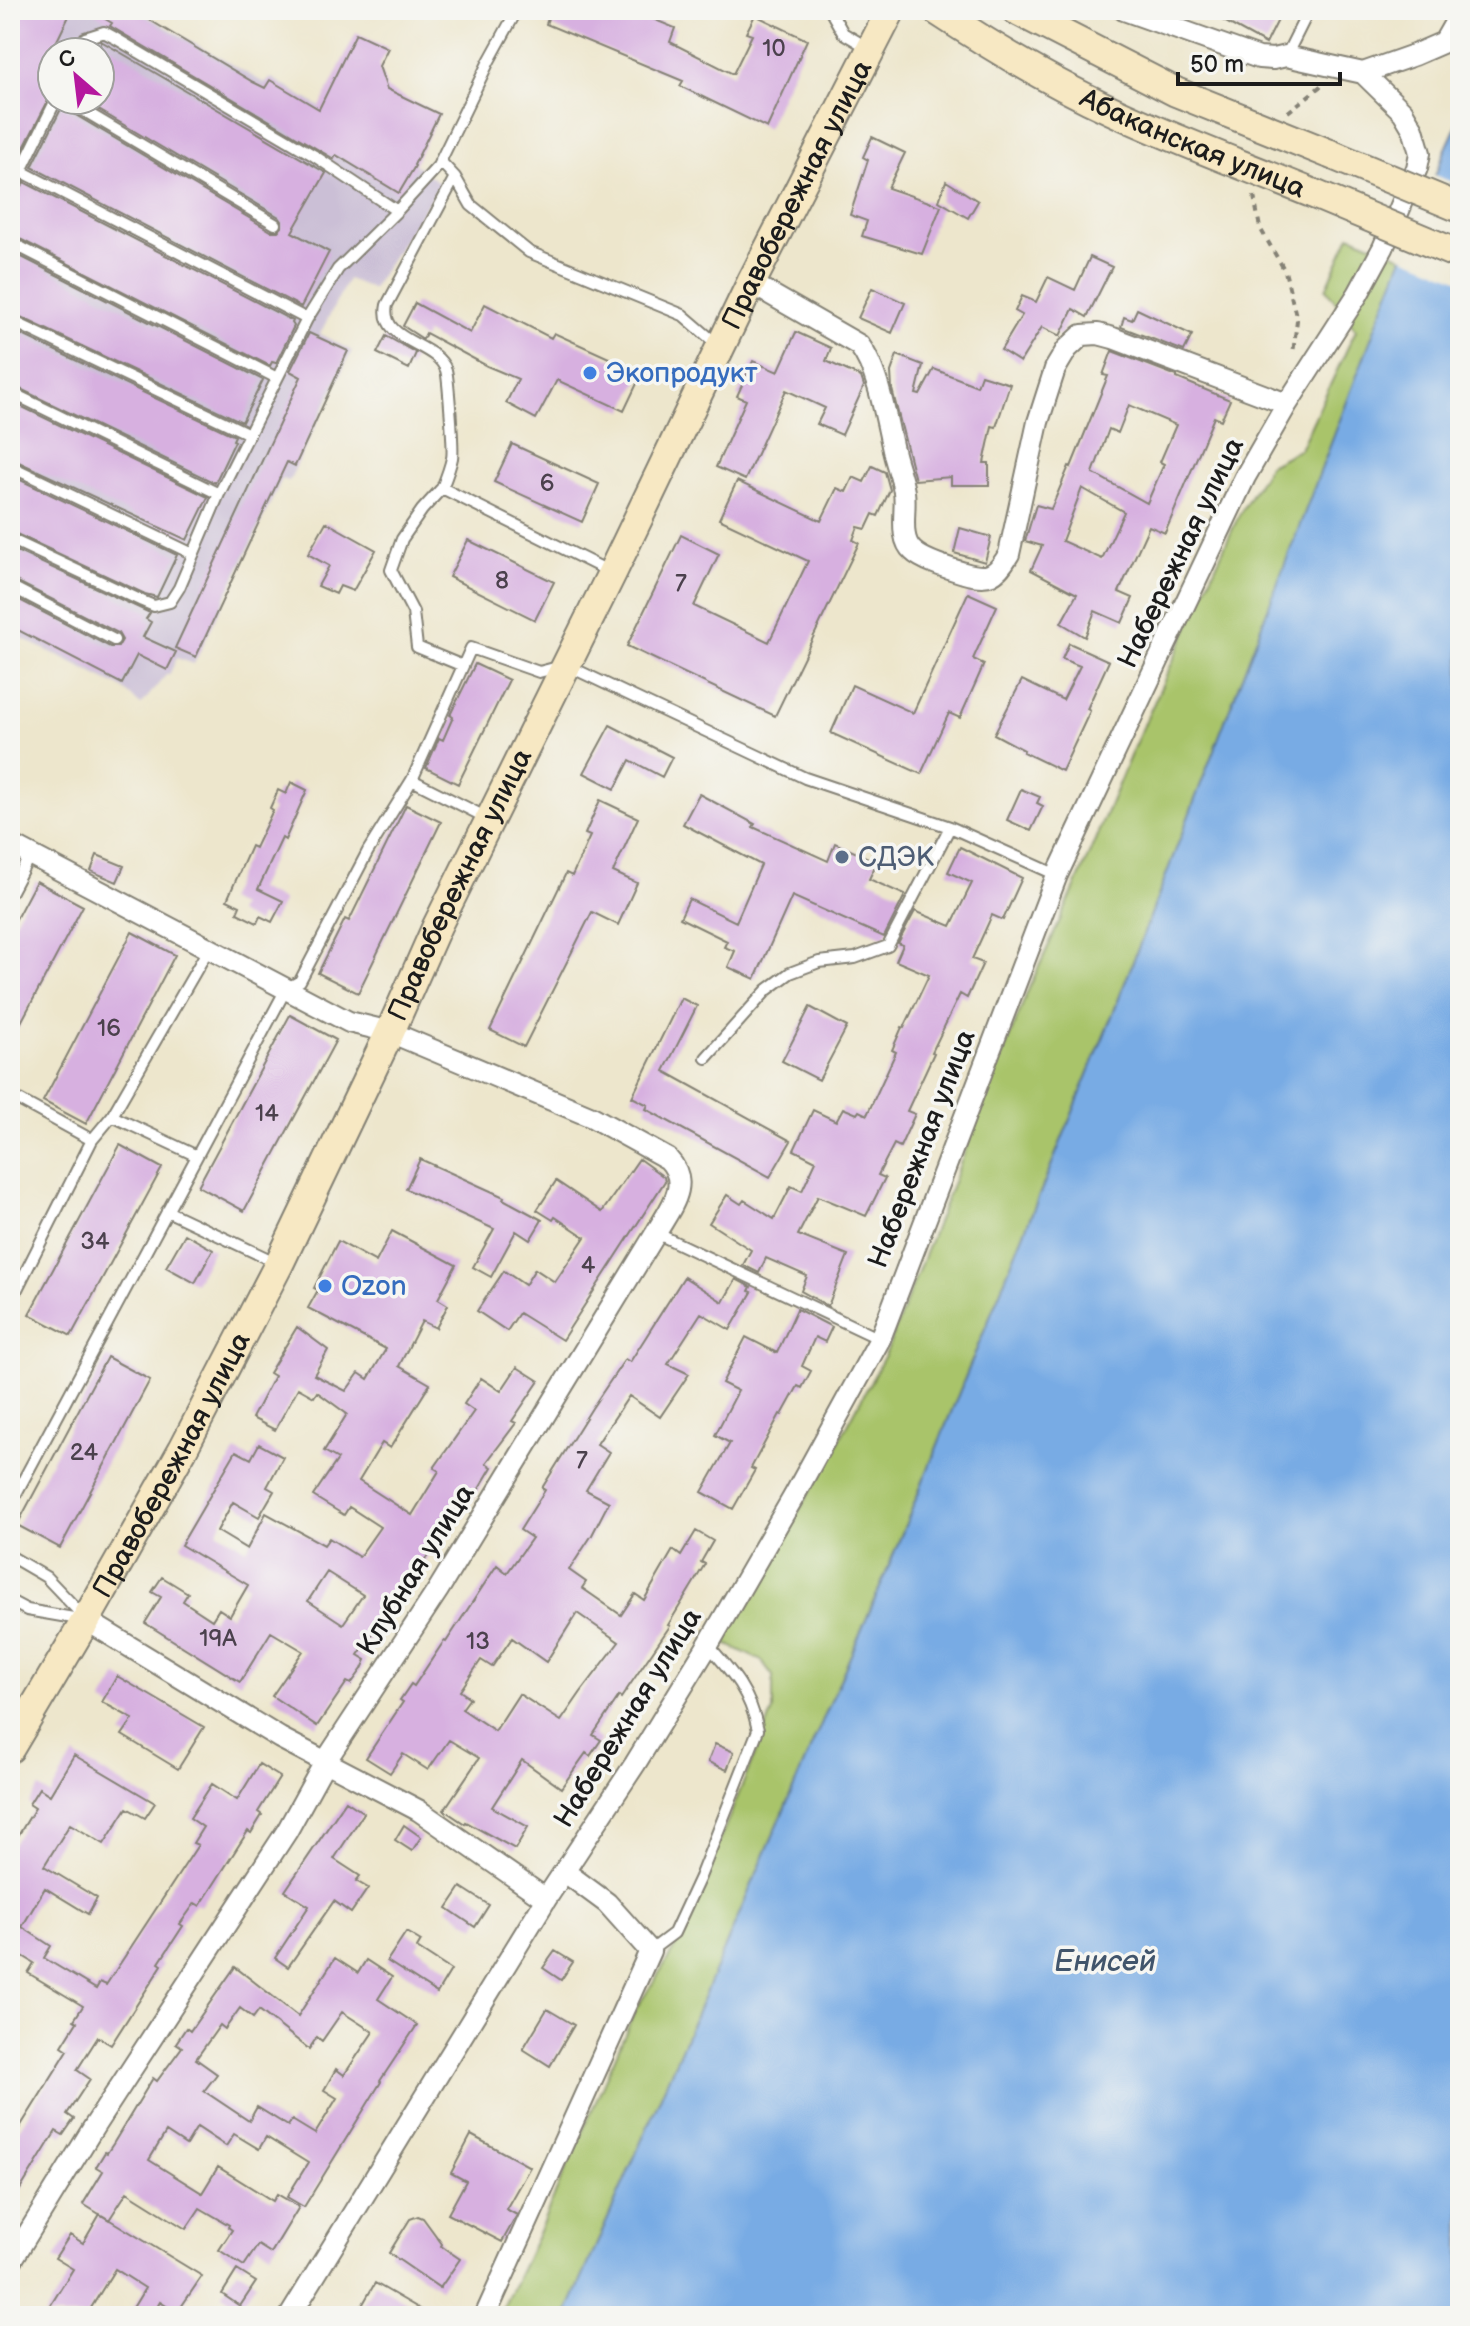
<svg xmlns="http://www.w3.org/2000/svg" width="1470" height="2326" viewBox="0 0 1470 2326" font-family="'Balsamiq Sans',sans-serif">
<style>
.industrial{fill:#cbbfd6;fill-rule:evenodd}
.green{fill:#a9c46a;stroke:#627043;stroke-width:2}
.water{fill:#78abe4;stroke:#4a6480;stroke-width:2}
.pier{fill:#ede6cc}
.building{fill:#d7b0e0;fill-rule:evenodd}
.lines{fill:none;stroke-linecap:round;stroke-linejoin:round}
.lane-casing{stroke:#848174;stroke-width:14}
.street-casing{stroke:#848174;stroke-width:24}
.secondary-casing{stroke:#848174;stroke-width:32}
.path{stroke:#848174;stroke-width:4;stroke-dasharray:6 6;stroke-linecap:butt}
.lane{stroke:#fff;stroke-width:10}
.street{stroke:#fff;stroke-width:20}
.secondary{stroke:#f7e8c3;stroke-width:28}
.secondary-bridge-casing{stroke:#848174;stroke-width:32;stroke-linecap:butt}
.secondary-bridge{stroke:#f7e8c3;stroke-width:28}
.shop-dot{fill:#3f7fe0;stroke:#f6f6f2;stroke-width:3}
.service-dot{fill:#5c6f8a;stroke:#f6f6f2;stroke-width:3}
.labels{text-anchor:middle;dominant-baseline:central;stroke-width:7;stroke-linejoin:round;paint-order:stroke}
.number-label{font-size:24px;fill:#4b414d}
.street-label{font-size:28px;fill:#1c1c1c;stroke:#f6f6f2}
.shop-label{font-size:28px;fill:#366cbe;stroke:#f6f6f2;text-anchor:start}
.service-label{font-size:28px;fill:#4e5e75;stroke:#f6f6f2;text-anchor:start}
.water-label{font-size:30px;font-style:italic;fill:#41556c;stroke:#f6f6f2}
</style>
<rect width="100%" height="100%" fill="#f6f6f2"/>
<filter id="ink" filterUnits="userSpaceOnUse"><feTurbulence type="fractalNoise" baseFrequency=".0125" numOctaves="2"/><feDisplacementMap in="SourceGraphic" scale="16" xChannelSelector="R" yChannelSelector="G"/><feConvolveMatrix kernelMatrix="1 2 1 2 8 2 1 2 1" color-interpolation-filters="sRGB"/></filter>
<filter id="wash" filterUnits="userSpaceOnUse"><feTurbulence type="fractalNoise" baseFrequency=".006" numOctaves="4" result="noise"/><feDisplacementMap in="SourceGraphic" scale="32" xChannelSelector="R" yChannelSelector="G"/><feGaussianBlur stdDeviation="1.8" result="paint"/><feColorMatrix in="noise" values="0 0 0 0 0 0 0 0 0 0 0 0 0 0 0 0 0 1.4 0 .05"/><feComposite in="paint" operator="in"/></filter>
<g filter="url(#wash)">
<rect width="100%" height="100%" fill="#ede6cc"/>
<path class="industrial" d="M10,10H137L264,83L272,78L418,166L440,184L372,289L348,279L320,334L352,351L289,481L282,479L194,664L177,658L169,675H166L141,705L120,687L10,632ZM52,52H100V100H52Z"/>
<path class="green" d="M1350,235L1403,257L1118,1001L881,1585L566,2316H499L536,2238L636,2009L675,1948L773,1711V1676L762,1661L722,1642L831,1456L886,1353L1027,993L1077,883L1133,749L1239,515L1269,465L1300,449L1356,330L1326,289Z"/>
<path class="water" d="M1460,118V2316H566L881,1585L1118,1001L1380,315L1444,153Z"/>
<path class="pier" d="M1431,174L1460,185V280L1399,255Z"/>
<g id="blocks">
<path class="building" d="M10,10H72L52,51V93L10,175Z
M90,10H142L143,16L253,82L265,88L270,80L319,109L356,33L388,48L379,66L387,89L439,114L414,165L415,166L399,193L336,155L334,159L110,26L112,23Z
M551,10H631L675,28L670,42L733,74L752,35L746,33L755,15L807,40L767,128L680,86L683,81L546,24Z
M1204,10H1283L1266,44Z
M101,41L326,173L292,232L329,252L301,307L32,167L62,107L271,231H278L282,227V221L279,217L82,100H100Z
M872,137L905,153L888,188L941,206L922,254L862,236L867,221L850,215L868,160L863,157Z
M946,181L978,201L968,218L939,201Z
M24,182L293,321L292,323L294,326L276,363L272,362L270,366L10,234V201L17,197Z
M10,251L263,380L242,422L10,312Z
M1090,257L1112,267L1087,317L1073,309L1060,336L1042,327L1020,362L1001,350L1022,315L1015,311L1022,296L1036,302L1048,277L1075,290Z
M872,288L905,303L892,333L858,318Z
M415,303L470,333L485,304L551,338L554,333L642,373L624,411L557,380L536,419L506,403L518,379L487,366L426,333L423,339L403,326Z
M1137,309L1192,335L1184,351L1121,327L1124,317L1132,320Z
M10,329L235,436L233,440L235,441L215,483L10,384Z
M796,332L831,348L826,361L861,377L864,386L842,435L817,424L825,408L786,390L745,480L716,467L746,400L737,396L753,361L778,372Z
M309,333L348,351L295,466L287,462L196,657L175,648L301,377L290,371Z
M386,336L416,353L409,369L377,353Z
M1112,351L1177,376V378L1230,400L1221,420L1214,417L1165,533L1149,526L1119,592L1133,598L1122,623L1095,611L1085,637L1061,623L1077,594L1031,570L1042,546L1025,541L1036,505L1051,509L1069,466L1071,467L1108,376L1103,375ZM1129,405L1176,425L1160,462L1164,464L1147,503L1093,473L1109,429L1118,433ZM1082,488L1124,512L1102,559L1062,541Z
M897,355L923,365L916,394L920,395L934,369L977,386L981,375L1010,384L996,427L992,426L984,463H989V485H951V477L915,480L892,389L891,372Z
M10,401L208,497L187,540L10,458Z
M512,444L599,484L582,522L494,482Z
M872,466L885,472L890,490L878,516L873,514L866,529L858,527L853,540L859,543L775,716L627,646L681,535L719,554L694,606L769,642L808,561L719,519L737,481L821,521L837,488L846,492L853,477L864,482Z
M10,475L177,555L157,597L145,594L10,531Z
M326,522L376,550L353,591L340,586L336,594L318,586L329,566L308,554Z
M960,528L991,537L985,562L954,553Z
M468,540L554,582L535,620L449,577Z
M10,548L150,613L146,619L151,622L143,637L176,652L167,670L137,655L122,684L10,626V595L110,647H118L122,640L118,633L10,578Z
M968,593L997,606L973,659L984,664L960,718L949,713L921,774L831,733L852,685L913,713Z
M1069,643L1109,661L1087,709L1090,711L1062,771L1023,752L1024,750L994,734L1022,680L1063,700L1080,666L1062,659Z
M475,664L509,680L458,784L426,768L439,738L443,740L453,717L450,715Z
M610,725L672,757L662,777L630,760L615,789L584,773Z
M291,782L307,790L285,840L282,838L258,889L283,901L272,922L260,916L257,923L237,913L240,906L227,900L251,846L255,848L273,810L270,808L278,790L286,794Z
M1021,789L1040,797L1037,803L1043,806L1031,831L1007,820Z
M699,794L755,824L753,827L828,861L835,843L877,862L869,879L905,895L884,937L792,896L755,979L728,967L735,951L724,947L727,941L680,918L689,899L736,922L761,865L683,824Z
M600,800L638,818L613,872L637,883L618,925L592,912L524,1047L490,1030L566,873L572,876L590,836L585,834Z
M406,805L441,822L358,993L318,973L345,919L349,921Z
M960,847L1022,878L1003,920L992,915L972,959L983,963L967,998L960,994L932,1052L934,1053L907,1111L915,1114L900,1147L894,1144L878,1175L885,1178L866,1216L818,1196L798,1235L848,1255L828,1306L801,1291L807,1276L766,1258L759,1273L743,1265L751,1250L709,1223L727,1195L741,1204L744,1200L774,1219L791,1186L802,1191L816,1161L794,1150L813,1110L836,1121L843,1108L857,1114L859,1111L867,1115L896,1052L892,1050L902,1027L904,1028L929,975L896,961L903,945L898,943L915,911L951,926L972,883L948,872Z
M97,855L124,866L117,882L91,871Z
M36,881L83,906L10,1043V930Z
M132,932L175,955L86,1124L43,1101Z
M681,998L697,1006L664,1071L791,1141L770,1177L646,1109L648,1105L632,1097Z
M810,1007L847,1027L819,1080L782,1061Z
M290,1015L336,1040L244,1211L198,1186Z
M120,1145L162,1168L71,1336L29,1314Z
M420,1159L504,1197L503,1199L542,1220L530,1240L516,1231L491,1277L473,1267L494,1229L406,1189Z
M639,1159L664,1177L665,1181L562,1340L519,1313L507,1331L477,1311L504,1271L525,1285L535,1269L555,1282L585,1237L555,1217L553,1220L537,1210L556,1181L602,1212Z
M392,1231L456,1265L438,1299L448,1305L436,1328L422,1321L399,1366L430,1384L390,1448L382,1443L359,1481L412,1515L439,1471L434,1468L474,1411L464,1404L481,1378L501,1391L517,1367L539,1381L512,1421L516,1423L486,1463L492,1467L470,1504L461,1499L411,1584L398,1601L396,1600L358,1655L366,1660L362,1669L351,1684L347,1682L317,1726L272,1696L303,1651L271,1632L240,1682L145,1623L161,1597L152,1592L162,1577L188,1593L183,1601L212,1620L219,1609L230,1616L248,1585L181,1545L236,1451L251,1459L259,1444L283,1457L267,1487L274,1491L259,1517L233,1502L217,1531L247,1549L266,1513L324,1545L329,1538L359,1557L380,1527L349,1507L344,1515L313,1496L338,1459L324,1451L347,1414L317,1392L314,1397L298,1388L275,1430L252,1418L274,1376L269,1373L297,1327L328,1350L314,1375L346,1391L359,1373L368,1379L386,1349L308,1308L318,1290L314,1288L338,1241L376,1262ZM327,1572L363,1595L343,1624L308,1601Z
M185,1234L213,1250L195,1283L166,1267Z
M684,1277L723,1302L736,1279L751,1287L749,1291L752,1292L730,1330L701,1313L668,1364L689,1374L660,1417L629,1396L597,1444L609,1452L586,1490L609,1502L592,1535L569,1570L586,1582L582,1588L621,1615L635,1594L644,1600L673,1550L681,1556L696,1531L713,1541L701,1562L705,1564L668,1625L670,1626L621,1698L619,1696L593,1735L601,1740L590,1756L586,1753L561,1788L522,1760L492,1807L528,1827L515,1849L466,1822L465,1824L444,1810L479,1758L449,1740L428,1770L403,1754L390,1773L366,1758L403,1702L400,1700L411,1684L414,1686L444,1641L446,1642L497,1565L507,1573L532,1538L520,1530L545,1490L542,1488L592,1408L625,1359L630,1362ZM577,1613L619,1642L581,1692L561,1721L519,1694L495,1731L462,1709L470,1698L460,1691L481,1660L492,1667L512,1638L546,1662Z
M797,1309L832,1327L825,1342L815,1337L802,1366L811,1371L802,1388L798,1386L782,1415L780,1414L751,1468L755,1470L733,1509L702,1492L730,1443L715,1435L738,1391L722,1383L746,1337L777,1353Z
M107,1357L150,1380L60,1548L17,1525Z
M117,1676L204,1727L178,1769L122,1735L133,1719L102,1702Z
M715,1744L734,1752L727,1770L708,1762Z
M74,1755L155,1803L145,1818L127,1808L104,1844L70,1824L44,1866L97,1898L88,1914L45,1888L22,1927L51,1946L44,1958L96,1989L100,1982L106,1985L198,1845L193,1843L203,1827L190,1818L212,1784L237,1800L259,1764L280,1777L258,1812L262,1815L251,1833L248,1831L200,1906L195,1903L180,1924L183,1926L159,1963L162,1965L111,2045L98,2037L77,2070L90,2079L67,2114L74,2119L63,2135L56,2131L10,2206V2143L68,2050L62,2046L77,2022L74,2020L83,2006L28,1973L34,1963L10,1948V1849L35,1808L29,1804L39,1788L50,1795Z
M346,1801L364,1813L334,1859L360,1876L356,1881L368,1888L351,1913L334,1901L288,1967L275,1958L309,1906L285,1891Z
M404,1825L421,1837L412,1851L395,1840Z
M461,1887L489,1905L475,1927L447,1908Z
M406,1932L421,1941L417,1948L451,1970L437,1993L387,1961Z
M555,1951L573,1962L561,1980L543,1968Z
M335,1958L358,1973L366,1960L392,1977L378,1999L417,2025L380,2081L381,2082L304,2207L287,2197L308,2163L266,2137L259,2149L234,2134L226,2146L197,2127L186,2145L166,2132L149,2160L202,2193L218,2167L273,2201L277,2194L299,2207L271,2253L258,2245L244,2266L219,2250L232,2230L228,2227L229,2225L200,2208L186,2229L127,2192L109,2220L83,2204L103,2171L96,2167L105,2152L107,2153L113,2144L153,2078L157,2081L182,2047L176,2043L186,2028L190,2031L235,1967L298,2016ZM240,2008L253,2018L259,2010L309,2049L317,2037L322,2041L342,2012L373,2032L344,2075L336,2069L324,2090L337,2098L315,2134L292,2120L288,2126L257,2107L249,2121L204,2091L217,2074L196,2059L220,2025L225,2029Z
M547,2009L574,2025L550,2066L523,2049Z
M471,2135L530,2167L506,2209L517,2215L502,2242L448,2214L466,2181L451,2173Z
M100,2214L202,2276L177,2313L160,2302L152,2316H128L145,2288L115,2269L86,2316H44L73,2269L55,2258L70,2235L83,2243Z
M418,2216L423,2218L442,2244L441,2246L460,2259L440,2288L389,2253L410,2219Z
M237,2270L256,2282L240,2306L222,2294Z
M375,2283L432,2316H356Z"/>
</g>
</g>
<g filter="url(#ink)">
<use href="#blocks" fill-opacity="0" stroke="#848174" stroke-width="2"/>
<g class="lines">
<g class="lane-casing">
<path id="lane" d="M830,10L843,33L870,49
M78,52L85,38L104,32L115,38L313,155L397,211
M1286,56L1309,10
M66,100L275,224
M440,161L455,177L471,205L529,252L683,315L719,346
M21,171L307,319
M10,193L56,100
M10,242L277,378
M10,320L249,434
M10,392L219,494
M10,466L193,554
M442,488C446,478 450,468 452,458C454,451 448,376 446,370C436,342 379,342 387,305L455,177
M10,539L142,601L154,606L170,602L179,588L219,494L307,319L338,269L397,211L438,166L489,61L517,10
M10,586L114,640
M463,666L417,647L413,612L391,570L402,539L422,510L442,488L610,572
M412,780L489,819
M10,893L30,855
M706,1058L767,990L790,973L819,962L855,958L888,946L950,827
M10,1095L92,1140
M197,1156L286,989L300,981L368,851L412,780L471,648L539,672L566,665L805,778L950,827L1057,875
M167,1211L277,1263
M656,1233L880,1339
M10,1303L92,1140L112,1116L209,948
M10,1505L197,1156L112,1116
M10,1556L46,1577L85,1618
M10,1601L27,1610L85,1620
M650,1951L674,1933L700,1877L758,1730C750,1692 733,1673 708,1645"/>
</g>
<g class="street-casing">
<path id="street" d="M1124,10L1259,58L1273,59L1286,56L1363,73
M1363,73L1414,55L1444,42L1460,14
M751,283L859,345C878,369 886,419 893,450C896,464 902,478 904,492C907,509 898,538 913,551C923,561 951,569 964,573C989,580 996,576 1009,554L1038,422L1055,369L1067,349L1082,335L1098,334L1113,338L1287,404
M10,844L349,1022L390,1032L592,1117L668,1159C692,1184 670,1208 656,1233L438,1590L325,1762L287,1831L95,2125L10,2263
M86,1620L280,1738L418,1810L546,1899
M290,2316L546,1899L635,1764L708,1645L794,1496L880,1339L1057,875L1245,477L1287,404L1358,294L1383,248L1417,168L1420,153L1413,129L1403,112L1363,73
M485,2316L650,1951L607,1903L565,1872"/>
</g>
<g class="secondary-casing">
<g id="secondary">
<path id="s1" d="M936,10C992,47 1050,82 1111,110C1177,141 1246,166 1314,194"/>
<path d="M1016,10L1176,92L1330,154"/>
<path id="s2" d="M10,1748L86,1620L183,1449L279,1264L390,1032L437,926L612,573L751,283L891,10"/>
</g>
</g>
<path class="path" d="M1288,112L1322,85
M1254,196L1260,228L1285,271L1297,320L1293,354"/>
<use href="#lane" class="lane"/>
<use href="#street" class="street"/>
<use href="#secondary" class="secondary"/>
<g class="secondary-bridge-casing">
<path id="secondary-bridge" d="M1330,154L1460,208
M1314,194L1460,255"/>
</g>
<use href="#secondary-bridge" class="secondary-bridge"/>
</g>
</g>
<g class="shop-dot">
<circle cx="590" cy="373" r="8"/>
<circle cx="325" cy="1286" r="8"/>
</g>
<circle class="service-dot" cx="842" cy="857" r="8"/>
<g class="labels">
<g class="number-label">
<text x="774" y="48">10</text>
<text x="547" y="483">6</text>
<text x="502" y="580">8</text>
<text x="681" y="583">7</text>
<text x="109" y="1028">16</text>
<text x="267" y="1113">14</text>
<text x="95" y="1241">34</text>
<text x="588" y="1265">4</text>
<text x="84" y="1452">24</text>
<text x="582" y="1460">7</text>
<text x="218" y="1638">19А</text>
<text x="478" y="1641">13</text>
</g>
<g class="street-label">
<text stroke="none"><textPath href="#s1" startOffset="290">Абаканская улица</textPath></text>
<text stroke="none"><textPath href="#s2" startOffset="1742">Правобережная улица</textPath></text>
<text transform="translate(1181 553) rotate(-64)">Набережная улица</text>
<text stroke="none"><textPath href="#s2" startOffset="974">Правобережная улица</textPath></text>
<text transform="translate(922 1149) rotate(-69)">Набережная улица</text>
<text stroke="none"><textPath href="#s2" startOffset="326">Правобережная улица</textPath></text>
<text transform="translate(416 1570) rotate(-58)">Клубная улица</text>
<text transform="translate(628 1718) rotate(-58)">Набережная улица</text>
</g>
<g class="shop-label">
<text x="606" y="373">Экопродукт</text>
<text x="341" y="1286">Ozon</text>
</g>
<g class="service-label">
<text x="858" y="857">СДЭК</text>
</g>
<g class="water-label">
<text x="1105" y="1962">Енисей</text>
</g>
</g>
<rect width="1470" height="2326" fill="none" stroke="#f6f6f2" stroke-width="40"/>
<g transform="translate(76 76) rotate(332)"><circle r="38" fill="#f6f6f2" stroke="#9f9f9c" stroke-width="2"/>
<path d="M0-6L14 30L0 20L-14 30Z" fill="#b5179e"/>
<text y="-12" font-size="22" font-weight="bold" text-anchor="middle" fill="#1c1c1c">С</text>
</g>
<path d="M1178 72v12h162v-12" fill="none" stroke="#1c1c1c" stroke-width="4"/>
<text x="1190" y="72" font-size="24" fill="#1c1c1c" stroke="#f6f6f2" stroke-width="6" paint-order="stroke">50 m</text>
</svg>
